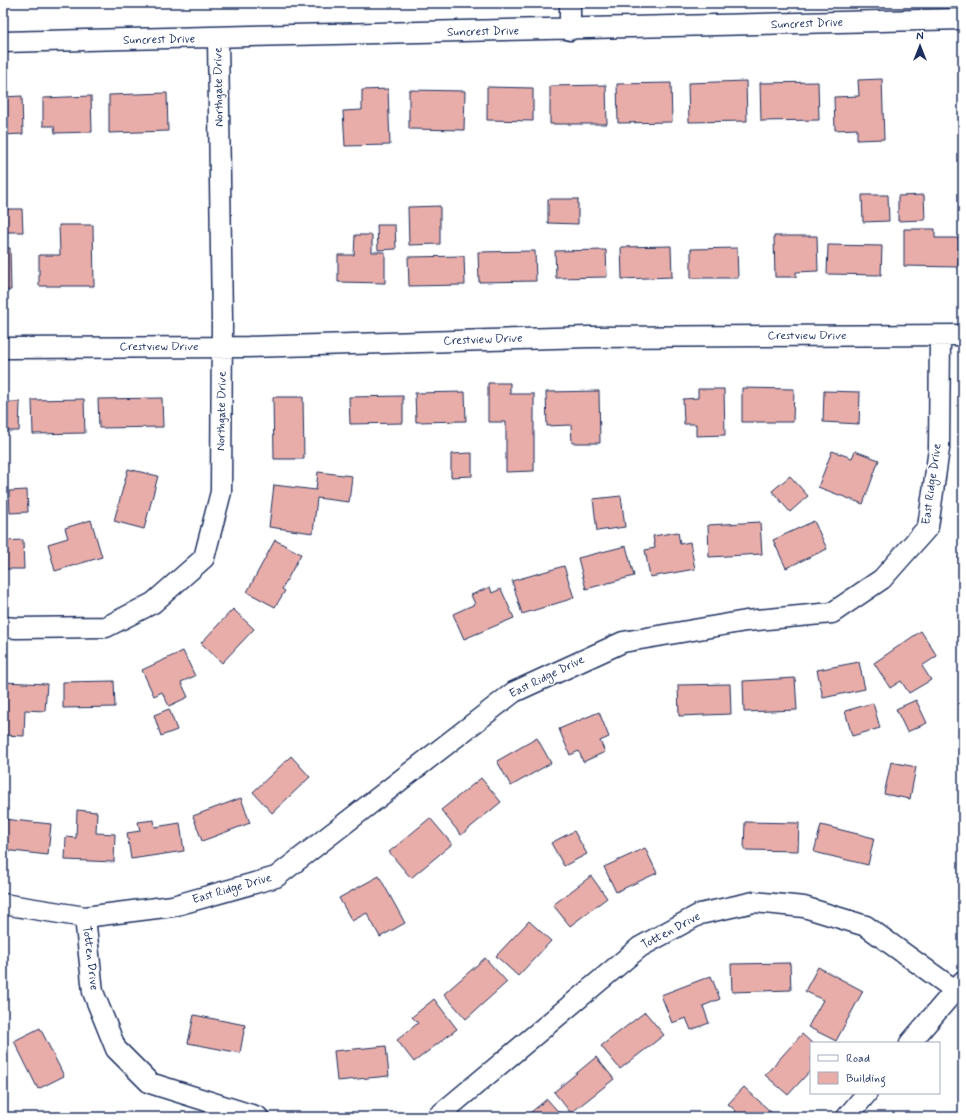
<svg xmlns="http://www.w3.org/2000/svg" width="966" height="1120" viewBox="0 0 966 1120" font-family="Mynerve,sans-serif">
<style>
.building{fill:#e8ada9;stroke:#1b2f5e}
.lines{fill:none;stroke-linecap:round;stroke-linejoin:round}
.minor-casing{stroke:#1b2f5e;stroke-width:23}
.minor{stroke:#fff;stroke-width:20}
.labels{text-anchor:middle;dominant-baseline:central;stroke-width:3;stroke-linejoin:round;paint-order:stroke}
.street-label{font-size:12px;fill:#1b2f5e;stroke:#fff}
</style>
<rect width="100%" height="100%" fill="#fff"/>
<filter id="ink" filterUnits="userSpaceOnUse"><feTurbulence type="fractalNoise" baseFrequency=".025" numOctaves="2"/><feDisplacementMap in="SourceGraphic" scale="8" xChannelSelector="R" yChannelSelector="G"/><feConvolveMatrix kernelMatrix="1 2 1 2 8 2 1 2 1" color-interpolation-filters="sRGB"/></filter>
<g filter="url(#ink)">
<path class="building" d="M882,79L884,139L857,140V129L835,130L834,97L859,96L858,80Z
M746,81L747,121L689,122L688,83Z
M818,82L819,120L761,121L760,83Z
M671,83L672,122L618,123L617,84Z
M606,85L607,124H550V86Z
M487,87L533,88V121L487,120Z
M388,89L390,145L345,146L343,111L362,110V90Z
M409,90L465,91L464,130L409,129Z
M167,93L168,131L109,133V95Z
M22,96L23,134L3,135V97Z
M91,96L92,132L55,133L54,126H43V98Z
M862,195H888L889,221L863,222Z
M924,195L925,220L898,221V196Z
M548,199H578V224L548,223Z
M440,206V244L409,245L408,207Z
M3,209H22L23,232H3Z
M59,225H93L94,286H39V255H60Z
M377,225H395L396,249L378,250Z
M904,229H935V238H959L958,267L904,266Z
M355,235H372V252H385V283L338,282V255H354Z
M774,236H817L818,271L796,272V277H775Z
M828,245L882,246L881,275L827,274Z
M671,246L672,277L622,279L621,247Z
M3,248H10L11,290L3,291Z
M737,248L738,278H691V249Z
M606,250L607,277L556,278L555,251Z
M535,251L536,281L479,282L478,252Z
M464,256L465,285L409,286L408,257Z
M488,383H510V394H534V471L506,472V422H488Z
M742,388L794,389L793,422H742Z
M698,389H724L725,435L696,436V424H684L683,399L698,398Z
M599,391L600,443H572L571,425L547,426L546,392Z
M824,391L860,392L859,424L823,422Z
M465,392L466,421L416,422L415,393Z
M403,396V423L350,424L349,397Z
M273,397H303L304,459H274Z
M162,398L163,427L99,428L98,399Z
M84,399L85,433L33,434L32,400Z
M3,402H20L19,431H3Z
M832,451L852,458L855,451L879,460L863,504L818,487Z
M472,453V476L451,477V454Z
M128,469L158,476L144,529L114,521Z
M318,472L352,476L349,502L317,498L313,533L269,527L274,485L316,490Z
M790,476L808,496L790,512L772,491Z
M27,490L28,512L10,513L9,491Z
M621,496L625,527L597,531L593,499Z
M91,520L102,557L55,571L48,544L68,538L65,528Z
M814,521L827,549L786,568L773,540Z
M760,522L762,554L709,557L708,525Z
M678,532L680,544L690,542L695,569L650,577L645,550L655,548L653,536Z
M23,540L24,569H3V541Z
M275,540L301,554L282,589L285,591L275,607L247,592Z
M626,546L634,576L586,589L578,558Z
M564,566L574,598L522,614L512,581Z
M490,587L492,593L501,589L514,618L464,639L453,614L475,604L471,595Z
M233,609L254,629L222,663L201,643Z
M921,631L937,656L922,666L931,680L909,693L901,681L890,688L874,663Z
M183,651L195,676L181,682L188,697L169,706L162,692L154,696L142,670Z
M859,662L865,689L823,698L817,670Z
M795,678L797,710L744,712L743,681Z
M114,681L115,707L63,708V682Z
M3,682L47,684L45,711L25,710L24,736L3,735Z
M730,684L731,714L679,716L678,685Z
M916,700L927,723L907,732L896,709Z
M873,703L880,728L852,736L845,711Z
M169,709L177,730L161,736L154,715Z
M599,712L609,737L600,741L605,752L583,762L579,751L570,755L559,729Z
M537,738L551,763L511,786L497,761Z
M291,756L310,777L272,813L253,792Z
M891,762L916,767L910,799L884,794Z
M481,778L501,802L461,835L441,810Z
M241,798L250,823L202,841L193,816Z
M77,810L97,812L96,833L115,834L114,862L65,860L66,837L76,838Z
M430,818L452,844L411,878L389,852Z
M3,819L51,824L48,855L3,850Z
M154,820L155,827L180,823L184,851L131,859L127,833L140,831L138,822Z
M745,822L799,823L798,851L744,850Z
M821,825L874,838L868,865L814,852Z
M574,831L587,854L564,866L551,843Z
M645,848L657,873L616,892L604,867Z
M379,876L405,923L380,937L367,913L352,921L339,898Z
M591,876L607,898L570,926L553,905Z
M529,921L551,941L518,976L496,956Z
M485,958L507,982L466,1019L444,994Z
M790,963L791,990L732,992L731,964Z
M818,967L863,991L836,1041L808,1027L823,1000L805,991Z
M711,976L720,999L703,1006L709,1023L691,1030L686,1018L672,1023L661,995Z
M434,999L457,1029L414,1062L397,1040L418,1023L412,1017Z
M645,1012L664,1035L620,1069L601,1046Z
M194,1015L245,1025L240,1053L188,1043Z
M40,1028L64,1076L38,1089L14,1041Z
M802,1034L812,1043L811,1070L788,1095L765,1075Z
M386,1046L389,1076L337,1081L334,1051Z
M596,1057L614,1079L571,1113L554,1092Z
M744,1087L772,1113L769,1117H731L736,1111L728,1104Z
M547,1099L563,1117H525Z"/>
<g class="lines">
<g class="minor-casing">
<path id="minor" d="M570,30V3
M3,42C323,37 643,28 963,19
M3,348L248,347L588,337L963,335
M3,627L17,628L106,627L153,603L204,558L221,492L222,320L218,39
M3,904L85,917L173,906L276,877L514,692L623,642L746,621L832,613L882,579L928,527L939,449L940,336
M85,917L93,992L116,1049L150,1083L258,1117
M910,1043L963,981
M437,1117L640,947L700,914L754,902L804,907L866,926L963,996
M847,1117L867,1093"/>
</g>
<use href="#minor" class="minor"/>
</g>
</g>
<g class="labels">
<g class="street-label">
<text transform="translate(807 24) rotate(-2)">Suncrest Drive</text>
<text transform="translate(483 32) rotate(-1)">Suncrest Drive</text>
<text transform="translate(159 40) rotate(-1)">Suncrest Drive</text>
<text transform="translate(219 87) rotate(-91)">Northgate Drive</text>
<text x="807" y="336">Crestview Drive</text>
<text transform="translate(483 340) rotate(-2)">Crestview Drive</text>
<text x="159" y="347">Crestview Drive</text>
<text transform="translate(222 411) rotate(-89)">Northgate Drive</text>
<text transform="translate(932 484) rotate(-82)">East Ridge Drive</text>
<text transform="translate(547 677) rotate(-26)">East Ridge Drive</text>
<text transform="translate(232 889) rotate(-16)">East Ridge Drive</text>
<text transform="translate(671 931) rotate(-28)">Totten Drive</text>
<text transform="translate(90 958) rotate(83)">Totten Drive</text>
</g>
</g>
<rect width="966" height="1120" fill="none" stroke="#fff" stroke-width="16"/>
<rect x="8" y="8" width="950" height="1104" fill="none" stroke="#1b2f5e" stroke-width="1.5" filter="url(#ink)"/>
<rect x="810" y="1042" width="130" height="52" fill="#ffffff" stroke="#a4acbf"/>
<rect x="818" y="1055" width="20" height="6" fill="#ffffff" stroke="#a4acbf"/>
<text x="846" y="1062" font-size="12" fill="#1b2f5e">Road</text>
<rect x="818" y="1072" width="20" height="12" fill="#e8ada9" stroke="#a4acbf"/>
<text x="846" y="1082" font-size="12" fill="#1b2f5e">Building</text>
<g transform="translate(920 46)" stroke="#ffffff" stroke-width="3" paint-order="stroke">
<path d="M0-3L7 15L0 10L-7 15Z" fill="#1b2f5e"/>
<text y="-6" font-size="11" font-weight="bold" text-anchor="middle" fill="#1b2f5e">N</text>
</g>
</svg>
